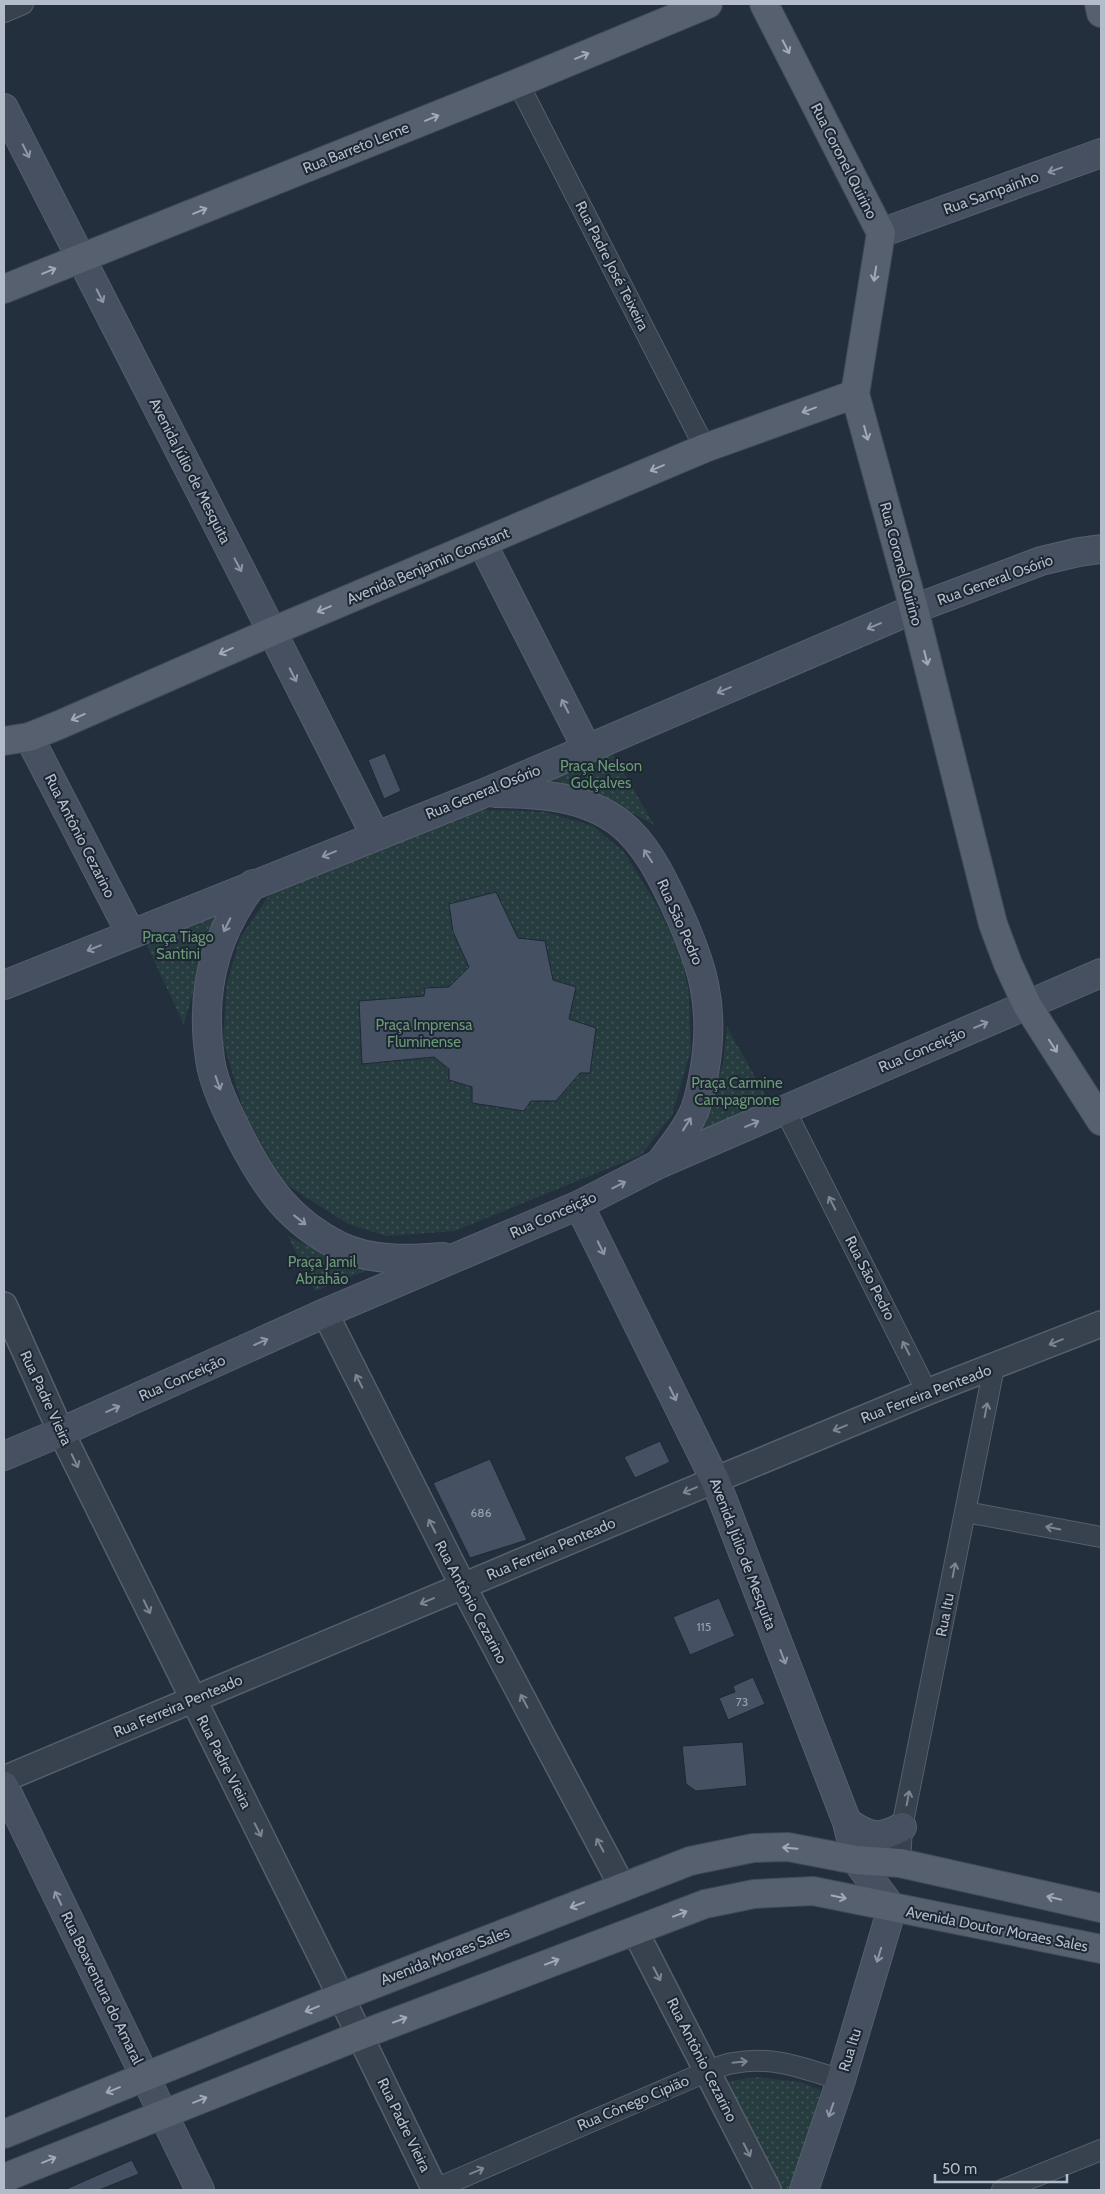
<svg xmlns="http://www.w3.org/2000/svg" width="1105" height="2194" viewBox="0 0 1105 2194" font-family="Cabin,sans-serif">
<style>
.park{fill:url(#park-dots)}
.building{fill:#455162;stroke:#1f2835}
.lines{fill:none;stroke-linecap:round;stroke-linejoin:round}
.minor-casing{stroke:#565f6c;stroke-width:22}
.tertiary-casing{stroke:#565f6c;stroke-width:28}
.secondary-casing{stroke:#565f6c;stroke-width:30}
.primary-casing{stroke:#414a57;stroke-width:30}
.minor{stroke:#38414e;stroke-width:20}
.tertiary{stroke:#38414e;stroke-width:25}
.secondary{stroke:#465061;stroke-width:28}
.primary{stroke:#56606e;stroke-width:28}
.oneway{stroke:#a1aab7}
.oneway2{stroke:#8e96a5}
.oneway3{stroke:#7c8592}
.labels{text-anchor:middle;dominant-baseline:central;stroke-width:4;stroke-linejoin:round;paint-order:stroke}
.number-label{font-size:12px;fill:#98a1af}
.street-label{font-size:15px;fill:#b4bcc9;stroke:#1d2633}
.park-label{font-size:15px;fill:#6b9a76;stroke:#1d2633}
</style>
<defs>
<pattern id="park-dots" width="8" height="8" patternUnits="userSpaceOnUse" patternTransform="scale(1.25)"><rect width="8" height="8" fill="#263c3f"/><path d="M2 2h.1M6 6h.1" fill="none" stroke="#435659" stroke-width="1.8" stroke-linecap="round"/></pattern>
</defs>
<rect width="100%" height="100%" fill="#242f3e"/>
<path class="park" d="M611,750L654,825L609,800L559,781L523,779Z
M464,809L546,812L593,826L624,852L655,902L681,953L689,993L691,1050L672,1115L641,1155L455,1231L386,1236L348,1224L284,1183L245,1115L223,1042L227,983L240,938L279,881Z
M224,900L209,931L184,1025L140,930Z
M727,1027L769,1102L700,1131L723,1064Z
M288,1236L332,1258L373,1268L315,1291Z
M755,2077L799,2082L821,2090L793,2190H782L725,2082Z"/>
<path class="building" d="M385,753L401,791L384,799L368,760Z
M496,892L518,938L545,941L553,980L576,987L569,1019L596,1028L590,1073H580L556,1101H531L524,1111L472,1103V1087L449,1080V1069L434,1057L362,1064L359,1001L424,996L425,988L449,987L469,967L453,932L449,904Z
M660,1441L670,1462L635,1478L624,1457Z
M490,1459L527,1540L470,1558L433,1483Z
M719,1598L735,1636L690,1655L673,1617Z
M753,1677L765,1704L728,1720L719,1698L735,1692L733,1686Z
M743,1742L747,1786L696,1791L686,1784L682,1746Z
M132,2160L139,2174L99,2190H64Z"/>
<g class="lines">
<g class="minor-casing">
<path id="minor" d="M4,12L23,4
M518,83L705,448
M785,1110L927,1392
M966,1512L1101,1537
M900,1863L902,1827L994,1367
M433,2190L708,2071C716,2068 725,2064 734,2063C771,2055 806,2069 841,2080
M1002,2190L1101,2150"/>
</g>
<g class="tertiary-casing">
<path id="tertiary" d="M4,1305L61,1432L341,1997L435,2190
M325,1313L463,1586L623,1888
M4,1779L715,1480L927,1392L1101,1324
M635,1931L768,2190"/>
</g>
<g class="secondary-casing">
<path id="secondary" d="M4,108L254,596L375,835
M881,233L1101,153
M482,543L587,749
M29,737L131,934
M495,793C538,793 586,796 621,824C646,844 662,877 675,905C703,964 716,1007 704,1073C701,1087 699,1103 692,1116C684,1133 671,1148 660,1163
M253,884C213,936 200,994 210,1059C213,1084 230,1117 241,1139C266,1187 289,1221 339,1246C370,1261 409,1260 443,1257
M4,985L482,794L914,609L1041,561L1079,552L1101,549
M579,1205L715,1480L847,1822L856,1860L892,1908L841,2080L804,2190
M4,1456L61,1432L325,1313L579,1205L659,1164L1101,973
M4,1786L200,2190
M847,1822C869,1837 878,1840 902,1827"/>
</g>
<g class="primary-casing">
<path id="primary" d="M764,4L881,233L855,394L914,609L993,924L1008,964L1027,1005L1101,1121
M1099,4L1101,13
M4,289L518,83L708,4
M4,741L29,737L59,725L271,632L705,448L855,394
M4,2134L341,1997L690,1861L753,1848L788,1847L856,1860L900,1863L1101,1908
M4,2178L361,2035L705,1904L754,1894L813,1891L1101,1949"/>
</g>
<use href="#minor" class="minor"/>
<use href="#tertiary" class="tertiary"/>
<use href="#secondary" class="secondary"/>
<use href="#primary" class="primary"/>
</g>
<defs><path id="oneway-shaft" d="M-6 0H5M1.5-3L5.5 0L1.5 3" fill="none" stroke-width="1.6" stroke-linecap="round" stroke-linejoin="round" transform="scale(1.25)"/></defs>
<g class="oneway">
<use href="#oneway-shaft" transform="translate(786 47) rotate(63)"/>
<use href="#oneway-shaft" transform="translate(582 56) rotate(-23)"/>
<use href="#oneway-shaft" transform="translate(432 118) rotate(-22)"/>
<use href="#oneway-shaft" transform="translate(200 211) rotate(-22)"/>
<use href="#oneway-shaft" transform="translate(49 271) rotate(-22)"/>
<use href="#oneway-shaft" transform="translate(875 274) rotate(99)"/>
<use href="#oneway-shaft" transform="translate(809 410) rotate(160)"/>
<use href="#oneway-shaft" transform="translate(866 433) rotate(75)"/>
<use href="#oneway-shaft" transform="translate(657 468) rotate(157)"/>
<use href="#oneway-shaft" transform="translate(324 609) rotate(157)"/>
<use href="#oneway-shaft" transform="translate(226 651) rotate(156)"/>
<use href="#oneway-shaft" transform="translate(926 658) rotate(76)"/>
<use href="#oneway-shaft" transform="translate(78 717) rotate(156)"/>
<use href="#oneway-shaft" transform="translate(1053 1046) rotate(57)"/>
<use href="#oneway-shaft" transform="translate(790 1848) rotate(-175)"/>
<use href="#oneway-shaft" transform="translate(839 1897) rotate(12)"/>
<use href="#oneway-shaft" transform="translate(1054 1898) rotate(-167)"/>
<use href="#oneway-shaft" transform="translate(577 1905) rotate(159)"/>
<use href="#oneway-shaft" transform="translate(680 1914) rotate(-21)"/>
<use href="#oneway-shaft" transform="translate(552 1962) rotate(-21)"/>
<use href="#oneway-shaft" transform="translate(312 2009) rotate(158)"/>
<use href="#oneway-shaft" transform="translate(400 2020) rotate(-21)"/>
<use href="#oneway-shaft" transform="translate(113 2090) rotate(158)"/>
<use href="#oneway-shaft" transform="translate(200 2100) rotate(-22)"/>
<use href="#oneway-shaft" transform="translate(49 2160) rotate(-22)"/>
</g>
<g class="oneway2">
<use href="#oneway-shaft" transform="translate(26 151) rotate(63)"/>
<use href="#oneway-shaft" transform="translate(1055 170) rotate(160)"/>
<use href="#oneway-shaft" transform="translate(100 296) rotate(63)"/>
<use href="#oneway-shaft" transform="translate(238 565) rotate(62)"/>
<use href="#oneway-shaft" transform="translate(874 626) rotate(157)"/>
<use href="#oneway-shaft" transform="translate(293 675) rotate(63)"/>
<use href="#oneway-shaft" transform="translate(724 690) rotate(157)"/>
<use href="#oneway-shaft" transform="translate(565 706) rotate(-117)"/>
<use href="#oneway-shaft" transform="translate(329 854) rotate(158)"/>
<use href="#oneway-shaft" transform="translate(648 856) rotate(-123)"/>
<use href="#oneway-shaft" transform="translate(227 925) rotate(116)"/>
<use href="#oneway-shaft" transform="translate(94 948) rotate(158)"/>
<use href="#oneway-shaft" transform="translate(981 1025) rotate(-23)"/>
<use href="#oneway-shaft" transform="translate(218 1083) rotate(71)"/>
<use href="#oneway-shaft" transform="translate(687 1124) rotate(-58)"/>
<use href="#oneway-shaft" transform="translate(752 1124) rotate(-23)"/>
<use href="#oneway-shaft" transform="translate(619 1185) rotate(-27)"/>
<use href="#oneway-shaft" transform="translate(300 1220) rotate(38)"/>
<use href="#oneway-shaft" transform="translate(601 1248) rotate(64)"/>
<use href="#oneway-shaft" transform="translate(261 1342) rotate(-24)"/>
<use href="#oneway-shaft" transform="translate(673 1394) rotate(64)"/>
<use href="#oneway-shaft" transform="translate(113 1409) rotate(-24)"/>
<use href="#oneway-shaft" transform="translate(783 1657) rotate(69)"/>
<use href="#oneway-shaft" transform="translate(58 1898) rotate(-116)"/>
<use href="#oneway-shaft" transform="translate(879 1955) rotate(107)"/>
<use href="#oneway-shaft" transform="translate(831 2110) rotate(109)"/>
</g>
<g class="oneway3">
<use href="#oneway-shaft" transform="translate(832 1203) rotate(-117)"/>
<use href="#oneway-shaft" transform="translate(1056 1342) rotate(158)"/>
<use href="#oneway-shaft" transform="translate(906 1348) rotate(-117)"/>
<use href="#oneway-shaft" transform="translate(359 1381) rotate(-117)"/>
<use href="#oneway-shaft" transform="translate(986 1410) rotate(-79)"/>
<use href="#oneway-shaft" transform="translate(840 1428) rotate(158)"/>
<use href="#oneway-shaft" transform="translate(75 1461) rotate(64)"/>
<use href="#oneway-shaft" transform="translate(690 1490) rotate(157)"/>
<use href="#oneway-shaft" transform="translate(432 1526) rotate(-117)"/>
<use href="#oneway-shaft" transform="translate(1053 1528) rotate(-169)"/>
<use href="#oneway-shaft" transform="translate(954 1570) rotate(-79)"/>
<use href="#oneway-shaft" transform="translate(427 1601) rotate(157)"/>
<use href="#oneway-shaft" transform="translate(147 1607) rotate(64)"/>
<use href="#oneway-shaft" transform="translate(524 1701) rotate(-118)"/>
<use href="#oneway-shaft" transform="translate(908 1798) rotate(-79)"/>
<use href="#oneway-shaft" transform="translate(258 1830) rotate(63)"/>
<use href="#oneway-shaft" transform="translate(600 1845) rotate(-118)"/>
<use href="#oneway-shaft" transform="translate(657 1974) rotate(62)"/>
<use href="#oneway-shaft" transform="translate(740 2062) rotate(-6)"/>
<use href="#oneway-shaft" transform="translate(747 2150) rotate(63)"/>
<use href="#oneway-shaft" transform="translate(477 2171) rotate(-23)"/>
</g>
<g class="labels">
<g class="number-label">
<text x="481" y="1512">686</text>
<text x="704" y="1626">115</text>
<text x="742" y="1701">73</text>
</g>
<g class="street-label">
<text transform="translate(356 148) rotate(-22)">Rua Barreto Leme</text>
<text transform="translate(844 161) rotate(63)">Rua Coronel Quirino</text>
<text transform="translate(991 193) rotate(-20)">Rua Sampainho</text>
<text transform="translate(612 266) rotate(63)">Rua Padre José Teixeira</text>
<text transform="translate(190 471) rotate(63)">Avenida Júlio de Mesquita</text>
<text transform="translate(901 564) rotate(75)">Rua Coronel Quirino</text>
<text transform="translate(428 566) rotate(-23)">Avenida Benjamin Constant</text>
<text transform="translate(995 580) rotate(-20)">Rua General Osório</text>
<text transform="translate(483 792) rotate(-22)">Rua General Osório</text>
<text transform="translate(80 836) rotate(63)">Rua Antônio Cezarino</text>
<text transform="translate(680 922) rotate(66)">Rua São Pedro</text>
<text transform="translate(922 1050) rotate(-23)">Rua Conceição</text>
<text transform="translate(553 1215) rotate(-24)">Rua Conceição</text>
<text transform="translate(870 1278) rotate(63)">Rua São Pedro</text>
<text transform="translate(182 1378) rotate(-24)">Rua Conceição</text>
<text transform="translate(926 1394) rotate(-21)">Rua Ferreira Penteado</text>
<text transform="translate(46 1398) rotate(65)">Rua Padre Vieira</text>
<text transform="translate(551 1549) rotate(-23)">Rua Ferreira Penteado</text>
<text transform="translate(743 1554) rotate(69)">Avenida Júlio de Mesquita</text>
<text transform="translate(471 1602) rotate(62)">Rua Antônio Cezarino</text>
<text transform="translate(945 1615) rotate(-79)">Rua Itu</text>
<text transform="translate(178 1706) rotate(-23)">Rua Ferreira Penteado</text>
<text transform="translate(224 1762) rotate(63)">Rua Padre Vieira</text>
<text transform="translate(997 1929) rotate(11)">Avenida Doutor Moraes Sales</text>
<text transform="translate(445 1956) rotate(-21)">Avenida Moraes Sales</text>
<text transform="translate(102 1988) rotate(64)">Rua Boaventura do Amaral</text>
<text transform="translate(850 2050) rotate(-73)">Rua Itu</text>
<text transform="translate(702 2060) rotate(63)">Rua Antônio Cezarino</text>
<text transform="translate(633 2103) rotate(-23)">Rua Cônego Cipião</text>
<text transform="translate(404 2125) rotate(64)">Rua Padre Vieira</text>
</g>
<g class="park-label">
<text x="601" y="766">Praça Nelson<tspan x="601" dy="17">Golçalves</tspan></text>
<text x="178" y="937">Praça Tiago<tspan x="178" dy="17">Santini</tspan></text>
<text x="424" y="1025">Praça Imprensa<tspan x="424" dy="17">Fluminense</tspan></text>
<text x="737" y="1083">Praça Carmine<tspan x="737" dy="17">Campagnone</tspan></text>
<text x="322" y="1262">Praça Jamil<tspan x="322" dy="17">Abrahão</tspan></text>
</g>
</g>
<rect width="1105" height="2194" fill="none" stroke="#b4bcc9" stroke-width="10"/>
<path d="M935 2174v8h132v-8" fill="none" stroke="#b4bcc9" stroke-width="2.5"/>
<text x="942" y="2174" font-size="15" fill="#b4bcc9" stroke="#1d2633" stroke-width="4" paint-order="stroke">50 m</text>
</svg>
